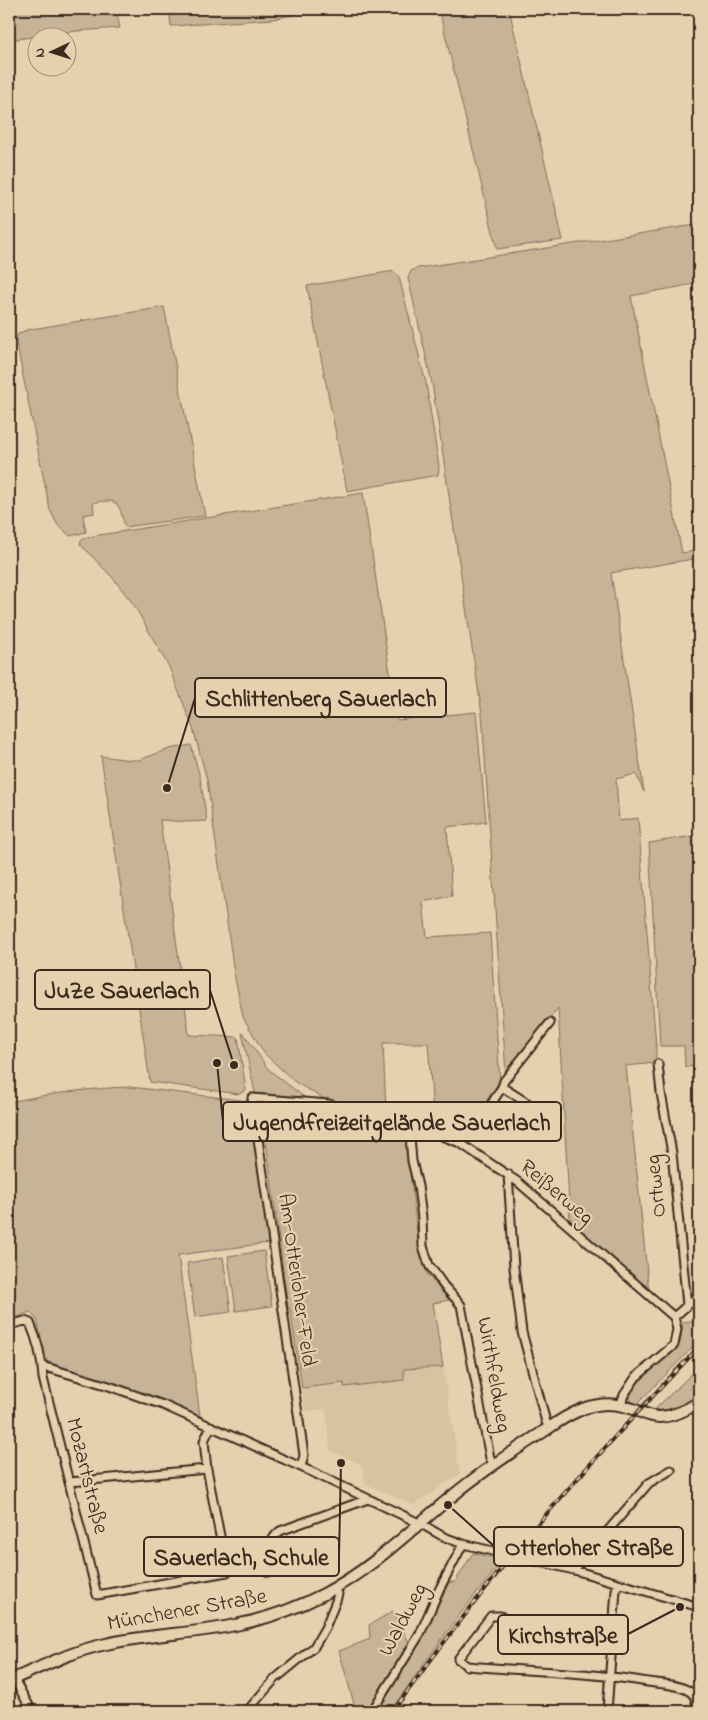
<svg xmlns="http://www.w3.org/2000/svg" width="708" height="1720" viewBox="0 0 708 1720" font-family="'Indie Flower',sans-serif">
<style>
.built{fill:#d7c2a2}
.green{fill:#c7b395;stroke:#816e5a}
.lines{fill:none;stroke-linecap:round;stroke-linejoin:round}
.minor-casing{stroke:#3b2a1e;stroke-width:11}
.secondary-casing{stroke:#3b2a1e;stroke-width:14}
.minor{stroke:#e6d1af;stroke-width:7}
.secondary{stroke:#e6d1af;stroke-width:10}
.rail-casing{stroke:#3b2a1e;stroke-width:4}
.rail{stroke:#e6d1af;stroke-width:2;stroke-dasharray:5.5;stroke-linecap:butt}
.labels{text-anchor:middle;dominant-baseline:central;stroke-width:4.5;stroke-linejoin:round;paint-order:stroke}
.street-label{font-size:22px;fill:#3b2a1e;stroke:#e6d1af}
.leader{fill:none;stroke:#3b2a1e;stroke-width:2}
.callout-dot{fill:#3b2a1e;stroke:#e6d1af;stroke-width:2}
.callout{fill:#e6d1af;stroke:#3b2a1e;stroke-width:2}
.callout-label{font-size:24px;text-anchor:middle;font-weight:bold;fill:#3b2a1e}
</style>
<rect width="100%" height="100%" fill="#e6d1af"/>
<filter id="ink" filterUnits="userSpaceOnUse"><feTurbulence type="fractalNoise" baseFrequency=".02" numOctaves="2"/><feDisplacementMap in="SourceGraphic" scale="10" xChannelSelector="R" yChannelSelector="G"/><feConvolveMatrix kernelMatrix="1 2 1 2 8 2 1 2 1" color-interpolation-filters="sRGB"/></filter>
<g filter="url(#ink)">
<path class="built" d="M443,1367L460,1474L413,1505L366,1484L361,1464L330,1451L326,1409L305,1411L302,1388L344,1383V1386L404,1381V1369Z"/>
<path class="green" d="M9,9H116L120,28L77,31L9,40Z
M169,9H320L273,19L171,26Z
M439,9H509L563,240L497,249Z
M695,225L699,240V283L631,296L682,553L699,550V558L611,573L644,792L636,774L616,779L619,821L638,818L656,1046V1063L626,1066L649,1292L570,1220L558,1008L506,1074L482,714L432,383L408,278L411,271L418,268Z
M394,271L399,277L426,383L439,467L438,475L347,491L307,286Z
M164,307L205,516L125,527C119,504 119,497 93,503L94,513L83,515L86,532L70,536L57,524L50,510L16,341L17,335L26,330Z
M363,493L397,720L476,712L486,822L447,827L452,896L423,902L427,937L490,933L500,1081L474,1119L455,1136L444,1133L434,1126L428,1043H383L386,1111L326,1100L295,1082L264,1053L243,1017L234,973L207,780L193,728L169,667L134,605L113,578L80,544L81,540L87,537Z
M191,745L200,777L207,821L189,822L160,820L189,1035L238,1037L246,1090L239,1094L150,1082L101,756L130,760H139L169,749Z
M699,835V1066L685,1067L684,1046H660L649,843Z
M243,1032L268,1069L304,1097L306,1100L255,1093L242,1033Z
M130,1087L249,1101L269,1243L178,1255L200,1416L174,1405L46,1361L37,1320L30,1312L9,1321V1102C49,1094 89,1088 130,1087Z
M322,1111L382,1126V1120L405,1128L418,1242L427,1274L449,1300L433,1303L443,1367L404,1369V1380L344,1387V1383L302,1388L290,1308H288L263,1118Z
M264,1251L272,1306L236,1311L228,1256Z
M223,1257L231,1312L195,1317L187,1263Z
M699,1320V1341L636,1405L632,1403L630,1399L633,1388L680,1343L683,1322Z
M699,1367V1395C686,1407 672,1412 654,1410Z
M473,1553L503,1560L457,1618L390,1711H375L436,1610L449,1582H455Z
M393,1611L410,1644L369,1711H356L339,1651L370,1639L369,1625Z"/>
<g class="lines">
<g class="minor-casing">
<path id="minor" d="M658,1064L661,1093L672,1153L687,1305
M502,1087L548,1116
M413,1125L410,1136L412,1161L418,1186L422,1218L423,1246L429,1265L444,1286L461,1305L490,1458L494,1464
M460,1143L480,1122L502,1087L504,1081L550,1023
M508,1174L514,1268L522,1332L546,1422L549,1428
M674,1317L699,1295
M9,1325L25,1321L30,1323C37,1339 42,1360 43,1378L97,1595L227,1572L207,1469L204,1441L211,1426
M42,1366L109,1386L163,1405L312,1472L421,1524L444,1537L463,1544L574,1570L699,1607
M620,1406L624,1395L636,1377L674,1345L677,1329L674,1317
M301,1467L304,1455L252,1098L329,1104L413,1125L460,1143L518,1182L674,1317
M70,1482L207,1469
M574,1570L649,1483L671,1470
M268,1572C266,1555 266,1543 280,1531L368,1499
M501,1616H491L458,1659L467,1666C527,1671 588,1672 648,1682C661,1684 678,1684 689,1691C697,1696 697,1703 695,1711
M14,1679L32,1711
M97,1711H116
M247,1711L275,1679L314,1647L325,1628L336,1601L338,1594L335,1587
M372,1711L420,1634L439,1590L463,1544
M607,1711L616,1590L618,1583"/>
</g>
<g class="secondary-casing">
<path id="secondary" d="M9,1681C41,1667 72,1651 106,1644C150,1634 196,1634 240,1624C269,1618 297,1608 324,1594C376,1566 411,1529 456,1493C480,1473 506,1456 532,1439C547,1430 561,1418 578,1411C593,1404 611,1402 627,1407C638,1410 648,1417 660,1417C675,1416 687,1410 699,1402"/>
</g>
<use href="#minor" class="minor"/>
<use href="#secondary" class="secondary"/>
<g class="rail-casing">
<path id="rail" d="M393,1711C433,1656 474,1602 517,1549C575,1479 637,1412 699,1347"/>
</g>
<use href="#rail" class="rail"/>
</g>
</g>
<g class="labels">
<g class="street-label">
<text transform="translate(657 1186) rotate(-96)">Ortweg</text>
<text transform="translate(556 1193) rotate(40)">Reißerweg</text>
<text transform="translate(296 1280) rotate(82)">Am-Otterloher-Feld</text>
<text transform="translate(493 1375) rotate(80)">Wirthfeldweg</text>
<text transform="translate(86 1476) rotate(76)">Mozartstraße</text>
<text transform="translate(187 1611) rotate(-10)">Münchener Straße</text>
<text transform="translate(404 1620) rotate(-62)">Waldweg</text>
</g>
</g>
<path class="leader" d="M167 788L195 698M234 1065L210 990M217 1063L223 1122M448 1505L494 1546M341 1463L339 1556M680 1607L628 1634"/>
<g class="callout-dot">
<circle cx="167" cy="788" r="5"/>
<circle cx="234" cy="1065" r="5"/>
<circle cx="217" cy="1063" r="5"/>
<circle cx="448" cy="1505" r="5"/>
<circle cx="341" cy="1463" r="5"/>
<circle cx="680" cy="1607" r="5"/>
</g>
<g class="callout">
<rect x="195" y="678" width="251" height="39" rx="5"/>
<rect x="35" y="970" width="175" height="39" rx="5"/>
<rect x="223" y="1102" width="338" height="39" rx="5"/>
<rect x="494" y="1527" width="189" height="39" rx="5"/>
<rect x="144" y="1537" width="195" height="39" rx="5"/>
<rect x="498" y="1615" width="130" height="39" rx="5"/>
</g>
<g class="callout-label">
<text x="321" y="706">Schlittenberg Sauerlach</text>
<text x="122" y="998">JuZe Sauerlach</text>
<text x="392" y="1130">Jugendfreizeitgelände Sauerlach</text>
<text x="589" y="1555">Otterloher Straße</text>
<text x="241" y="1565">Sauerlach, Schule</text>
<text x="563" y="1643">Kirchstraße</text>
</g>
<rect width="708" height="1720" fill="none" stroke="#e6d1af" stroke-width="30"/>
<rect x="15" y="15" width="678" height="1690" fill="none" stroke="#3b2a1e" stroke-width="2" filter="url(#ink)"/>
<g transform="translate(52 52) rotate(266)"><circle r="24" fill="#e6d1af" stroke="#a28e75"/>
<path d="M0-4L9 19L0 12L-9 19Z" fill="#3b2a1e"/>
<text y="-8" font-size="14" font-weight="bold" text-anchor="middle" fill="#3b2a1e">N</text>
</g>
</svg>
